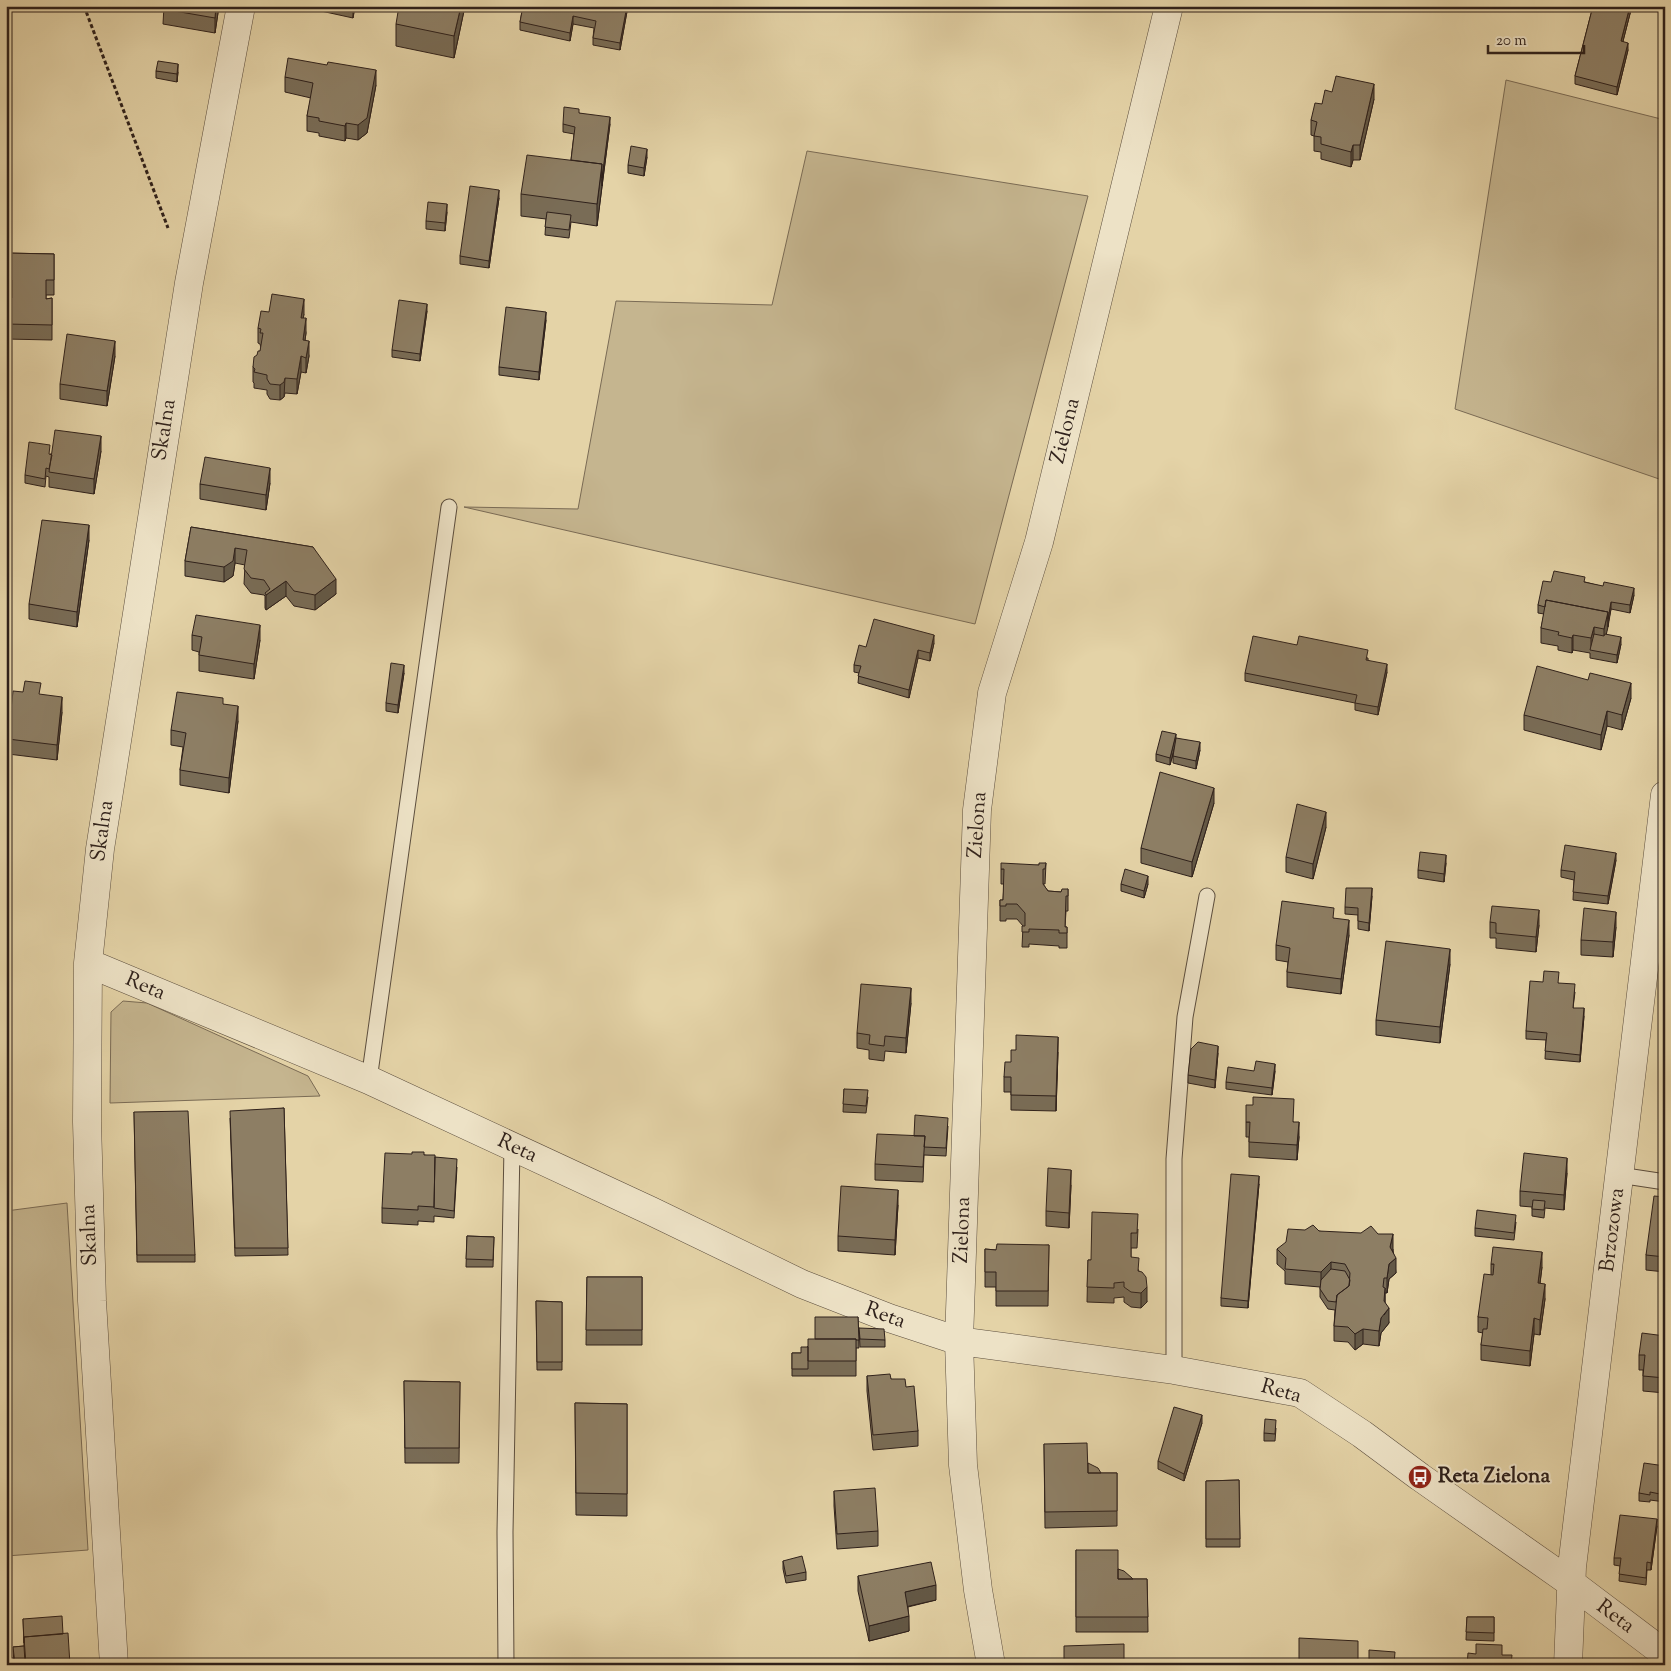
<svg xmlns="http://www.w3.org/2000/svg" width="1671" height="1671" viewBox="0 0 1671 1671" font-family="'Sorts Mill Goudy',serif">
<style>
.green{fill:#c5b58f;stroke:#7a6b55}
.lines{fill:none;stroke-linecap:round;stroke-linejoin:round}
.service-casing{stroke:#5c4e3e;stroke-width:17}
.minor-casing{stroke:#5c4e3e;stroke-width:29}
.path{stroke:#2f211b;stroke-width:3;stroke-dasharray:4 2.5;stroke-linecap:butt}
.service{stroke:#ede2c6;stroke-width:15}
.minor{stroke:#ede2c6;stroke-width:28}
.wall{fill:#796c56;stroke:#2f211b}
.shaded-wall{fill:#635846;stroke:#2f211b}
.building{fill:#8d7e64;stroke:#2f211b}
.labels{text-anchor:middle;dominant-baseline:central;stroke-width:4;stroke-linejoin:round;paint-order:stroke}
.street-label{font-size:21px;fill:#2f211b;stroke:#ede2c6}
.poi-label{font-size:21px;font-weight:bold;fill:#2f211b;stroke:#ede2c6;text-anchor:start}
</style>
<rect width="100%" height="100%" fill="#e4d3a7"/>
<filter id="stains"><feTurbulence type="fractalNoise" baseFrequency=".004" numOctaves="4"/><feColorMatrix values="0 0 0 0 .2 0 0 0 0 .09 0 0 0 0 .02 0 0 0 .5 -.17"/></filter>
<radialGradient id="worn" r=".72"><stop offset=".6" stop-color="#630" stop-opacity="0"/><stop offset="1" stop-color="#630" stop-opacity=".3"/></radialGradient>
<path class="green" d="M1506,80L1665,120V481L1455,409Z
M807,151L1088,196L975,624L464,507L578,509L616,301L772,305Z
M123,1001L147,1003L308,1076L320,1096L110,1103L111,1012Z
M67,1203L88,1550L6,1556V1211Z"/>
<g class="lines">
<g class="service-casing">
<path id="service" d="M369,1080L449,507
M1619,1175L1665,1182
M1174,1370V1159L1185,1017L1207,896
M506,1665L505,1532L512,1146"/>
</g>
<g class="minor-casing">
<path id="minor" d="M88,963L369,1080L651,1211L802,1284L889,1318L959,1341L1174,1370L1300,1393L1362,1434L1420,1477L1571,1583L1665,1654
M114,1665L92,1301L87,1122L88,963L100,849L189,283L241,6
M991,1665L978,1590L963,1465L959,1341L977,810L992,693L1039,542L1169,6
M1568,1665L1572,1567L1665,795"/>
</g>
<path class="path" d="M84,6L168,228"/>
<use href="#service" class="service"/>
<use href="#minor" class="minor"/>
</g>
<path class="wall" d="M164,6H219L215,33L163,24Z
M309,6H355L353,18L321,11V9Z
M465,6L454,58L396,46V24Z
M523,6H628L620,50L593,45V38L594,28L573,24L570,41L520,30V22Z
M1593,6H1632L1623,41L1628,50L1617,95L1575,84V76Z
M156,71L178,72L177,82L156,78Z
M285,77L376,85L367,133L358,140L346,138L345,141L319,136V133L307,131V116L311,98L285,92Z
M1332,92L1374,99L1360,160H1353L1351,167L1321,159V152L1314,151V136L1311,135V120L1322,104Z
M579,113L610,124L597,226L571,222L569,238L545,235L546,219L521,216V194L571,160L574,134L563,132V124Z
M647,157L644,176L628,173V165Z
M499,198L489,268L460,264V256Z
M447,212L445,231L426,229V221Z
M6,253L54,254V295H46V299L52,298V340L6,339V298H12V295H6Z
M427,311L420,361L392,357V350Z
M304,314L303,318L306,333L305,340L309,356L306,373L301,372L297,394L285,393L284,397L280,400L270,399L267,394V390L254,388V383L253,382V367L260,351L261,348L260,344L258,343V328Z
M546,320L539,380L499,375V367Z
M115,356L107,406L60,399V384Z
M101,451L94,494L49,487V477L46,476L45,487L25,483V475L50,454Z
M270,483L266,510L200,499V484Z
M191,527L313,547L336,594L315,610L294,606L286,596L266,610L265,608V596L264,595L251,593L244,584L245,565L235,563L233,576L224,582L185,576V561Z
M89,540L77,627L29,619V604Z
M1551,582H1585L1634,595L1630,613L1611,609L1606,634L1621,644L1617,663L1590,658V653L1573,650L1572,653L1558,650V646L1541,643V628L1544,614L1538,613V605Z
M6,632H9V670H6Z
M192,635L260,640L254,679L199,671V652L192,650Z
M934,643L930,661L918,658L909,698L858,683L859,673L854,672V665L866,647Z
M1297,645L1368,658V660L1387,672L1378,715L1355,710V703L1245,681V673Z
M404,673L398,713L386,711V703Z
M41,695L62,712L57,760L8,754V739Z
M1631,698L1622,730L1607,726L1601,750L1524,730V715Z
M223,704L238,721L229,793L180,785V770L183,747L171,745V730Z
M1176,741L1200,750L1196,769L1173,763V756L1174,751L1170,765L1156,761V754Z
M1214,803L1192,877L1141,863V848Z
M1326,827L1313,879L1286,872V857Z
M1616,860L1608,904L1573,900L1574,880L1561,877V870Z
M1046,863L1045,884H1043L1048,891L1061,892L1068,889V911H1066L1065,927H1067V948H1059V946L1029,944V947H1022L1023,926L1017,919H1006V921H1000V900H1003L1004,884H1001V869L1039,865Z
M1446,863L1444,882L1418,878V870Z
M1121,884H1148L1144,898L1121,891Z
M1372,896L1369,931L1358,929V915L1345,914V907Z
M1334,918L1349,935L1341,994L1287,987V972L1288,962L1276,960V945Z
M1490,922L1539,925L1536,952L1496,948V938H1490Z
M1616,927L1613,957L1581,955V940Z
M1450,964L1440,1043L1376,1035V1020Z
M1558,983L1575,992L1573,1008L1584,1016L1580,1062L1545,1059L1546,1040L1526,1039V1031Z
M911,1003L906,1053L885,1051L884,1061L869,1059V1050L857,1048V1033Z
M1058,1052L1056,1111L1011,1110V1092H1004V1077L1011,1062Z
M1218,1053L1215,1088L1188,1083V1075Z
M1275,1071L1272,1095L1226,1089V1082Z
M844,1089L868,1097L866,1113L843,1112Z
M284,1108L288,1255L235,1256L230,1118Z
M134,1112L195,1255V1262H137Z
M1246,1122H1294L1299,1137L1297,1160L1249,1157V1137H1246Z
M948,1126L946,1156L924,1155L923,1182L875,1180V1164L914,1136Z
M424,1155L435,1157L457,1167L454,1218L434,1216V1222L418,1221V1225L382,1223V1208Z
M1567,1173L1564,1210L1545,1208L1544,1218L1532,1216V1207L1520,1206V1191Z
M1259,1184L1248,1308L1221,1306V1298Z
M1071,1185L1069,1228L1046,1226V1211Z
M1665,1197V1272L1646,1270V1255Z
M898,1205L895,1255L838,1251V1236Z
M1516,1222L1514,1240L1475,1236V1228Z
M1138,1229L1137,1248H1131V1257L1139,1271L1147,1302L1141,1308L1131,1307L1124,1302V1297L1114,1298V1303L1087,1302L1088,1260H1091Z
M1319,1231L1393,1249L1396,1273L1389,1279L1387,1293H1385V1303L1389,1323L1381,1333L1379,1346L1363,1344L1355,1350L1348,1342L1334,1341V1326L1335,1310L1328,1309L1320,1297V1287L1285,1284V1271L1277,1264V1249Z
M467,1236L494,1237L493,1267H466Z
M1049,1245L1048,1306H996V1287H985V1249L996,1250Z
M1491,1264L1542,1267L1540,1284L1545,1299L1540,1335L1534,1334L1530,1366L1481,1360V1345L1483,1333L1478,1332V1317L1491,1275Z
M587,1277H642V1345H586Z
M536,1301L562,1302V1370H537Z
M858,1317L859,1348H856V1376H792V1353H801L815,1339Z
M859,1328L885,1340V1347H860Z
M1665,1336V1393L1643,1391V1370H1639V1355Z
M867,1376L891,1379L906,1387L918,1431V1446L873,1450L867,1391Z
M404,1381L460,1382L459,1463H405Z
M575,1403L627,1404V1516L576,1515Z
M1202,1423L1184,1481L1158,1469V1461Z
M1276,1428L1275,1441H1264V1433Z
M1044,1444L1088,1473H1117V1526L1045,1528Z
M1665,1466V1502L1650,1500V1502L1639,1501V1493Z
M1239,1480L1240,1547H1206V1481Z
M834,1491L878,1531V1546L837,1549L834,1506Z
M1657,1526L1651,1570H1647L1646,1585L1619,1581L1620,1566L1614,1565V1558Z
M1076,1550L1118,1569L1133,1579H1147L1148,1632H1076Z
M783,1561L806,1572V1580L786,1583L783,1569Z
M858,1576L936,1600L908,1607L909,1631L869,1641L858,1591Z
M1467,1617H1494V1641L1466,1640Z
M23,1619L63,1634L70,1665H14L13,1647L24,1646Z"/>
<path class="shaded-wall" d="M216,6H219L215,33V18Z
M353,6H355L353,18Z
M461,6H465L454,58V36Z
M627,6H628L620,50V43Z
M1630,6H1632L1621,49V41Z
M573,16V24L570,41V33Z
M1628,43V50L1617,95V87Z
M178,64V72L177,82V74Z
M376,70V85L367,133L358,140V125Z
M1374,84V99L1360,160V145Z
M610,117V124L602,186V178Z
M346,123V138L345,141V126Z
M1353,145V160L1351,167V152Z
M647,149V157L644,176V168Z
M602,164V186L597,226V204Z
M499,190V198L489,268V261Z
M447,204V212L445,231V223Z
M304,299V314L301,333V318Z
M427,304V311L420,361V354Z
M546,312V320L539,380V372Z
M306,318V333L303,355V340Z
M115,341V356L107,406V391Z
M309,341V356L306,373V358Z
M301,356V372L297,394V379Z
M285,378L284,397L280,400V385Z
M101,436V451L94,494V479Z
M270,468V483L266,510V495Z
M89,525V540L77,627V612Z
M235,548V563L233,576L224,582V567Z
M336,579V594L315,610V595Z
M286,581V596L266,610V595Z
M1634,588V595L1630,613V605Z
M1611,602V609L1608,627V619Z
M1608,612V627L1604,644V629Z
M260,625V640L254,679V664Z
M1594,627V642L1591,650V638Z
M934,635V643L930,661V653Z
M1573,635V650L1572,653V638Z
M1621,637V644L1617,663V655Z
M918,650V658L909,698V690Z
M1387,664V672L1378,715V707Z
M404,665V673L398,713V705Z
M1631,683V698L1622,730V715Z
M62,697V712L57,760V745Z
M238,706V721L229,793V778Z
M1607,711V726L1601,750V735Z
M1176,734V742L1170,765V758Z
M1200,742V750L1196,769V761Z
M1214,788V803L1192,877V862Z
M1326,812V827L1313,879V864Z
M1616,853V860L1608,904V896Z
M1446,855V863L1444,882V874Z
M1148,876V884L1144,898V891Z
M1372,888V896L1369,931V923Z
M1539,910V925L1536,952V937Z
M1616,912V927L1613,957V942Z
M1349,920V935L1341,994V979Z
M1450,949V964L1440,1043V1027Z
M911,988V1003L906,1053V1038Z
M1584,1008V1016L1580,1062V1055Z
M1058,1037V1052L1056,1111V1096Z
M1218,1046V1053L1215,1088V1080Z
M1275,1064V1071L1272,1095V1088Z
M1299,1122V1137L1297,1160V1145Z
M1567,1158V1173L1564,1210V1195Z
M1071,1170V1185L1069,1228V1213Z
M1259,1176V1184L1248,1308V1301Z
M898,1190V1205L895,1255V1240Z
M1393,1234V1249L1390,1262V1247Z
M1542,1252V1267L1538,1298V1283Z
M1396,1258V1273L1389,1279L1387,1293V1278L1389,1264Z
M1331,1262V1277L1321,1287V1272Z
M1545,1284V1299L1540,1335V1320Z
M1147,1287V1302L1141,1308V1293Z
M1385,1288V1303L1384,1315L1389,1308V1323L1381,1333L1379,1346V1331Z
M1534,1318V1334L1530,1366V1351Z
M1363,1329V1344L1355,1350V1334Z
M1202,1415V1423L1184,1481V1474Z
M1657,1519V1526L1651,1570V1563Z
M936,1585V1600L905,1607V1592Z
M909,1616V1631L869,1641V1626Z"/>
<path class="building" d="M164,6H216L215,18L163,9Z
M399,6H461L454,36L396,24Z
M523,6H627L620,43L593,38L596,21L573,16L570,33L520,22Z
M1593,6H1630L1621,41L1628,43L1617,87L1575,76Z
M288,58L327,65L328,62L376,70L367,118L358,125L346,123L345,126L319,121V118L307,116L313,83L285,77Z
M158,61L178,64L177,74L156,71Z
M1336,76L1374,84L1360,145H1353L1351,152L1321,144V137L1314,136L1317,122L1311,120L1315,103L1322,104L1325,90L1332,92Z
M564,107L579,109V113L610,117L602,178V164L571,160L575,127L563,124Z
M631,146L647,149L644,168L628,165Z
M527,155L602,164L597,204L521,194Z
M470,186L499,190L489,261L460,256Z
M428,202L447,204L445,223L426,221Z
M547,212L571,215L569,230L545,227Z
M6,253L54,254V280H46V299L52,298V325L6,324V298H12V280H6Z
M272,294L304,299L301,318H306L303,340L309,341L306,358L301,356L297,379L285,378L284,382L280,385L270,384L267,379V375L254,372L255,369L253,367L254,357L257,355L258,351H260L263,333H260L261,329L258,328L261,311L269,312Z
M399,300L427,304L420,354L392,350Z
M506,307L546,312L539,372L499,367Z
M67,334L115,341L107,391L60,384Z
M55,430L101,436L94,479L49,472Z
M29,442L50,445L49,454L52,455L49,469L46,468L45,479L25,475Z
M205,457L270,468L266,495L200,484Z
M42,520L89,525L77,612L29,604Z
M191,527L313,547L336,579L315,595L294,591L286,581L266,595L265,593L270,589L264,580L251,578L244,569L247,550L235,548L233,561L224,567L185,561Z
M1554,571L1585,577L1584,582L1603,586L1604,582L1634,588L1630,605L1611,602L1608,619V612L1546,600L1545,607L1538,605L1543,581L1551,582Z
M1546,600L1608,612L1604,629L1594,627L1591,638L1573,635L1572,638L1558,635L1559,632L1541,628Z
M196,615L260,625L254,664L199,655L202,637L192,635Z
M874,619L934,635L930,653L918,650L909,690L858,676L861,666L854,665L859,645L866,647Z
M6,632H9V662H6Z
M1594,634L1604,636L1605,634L1621,637L1617,655L1590,650Z
M1253,636L1297,645L1299,636L1368,650L1366,660L1387,664L1378,707L1355,703L1357,695L1245,673Z
M391,663L404,665L398,705L386,703Z
M1537,666L1588,680L1590,673L1631,683L1622,715L1607,711L1601,735L1524,715Z
M25,681L41,683L39,694L62,697L57,745L8,739L13,691L23,692Z
M177,692L223,698V704L238,706L229,778L180,770L186,733L171,730Z
M1162,731L1176,734L1170,758L1156,754Z
M1176,738L1200,742L1196,761L1173,756Z
M1160,772L1214,788L1192,862L1141,848Z
M1297,804L1326,812L1313,864L1286,857Z
M1565,845L1616,853L1608,896L1573,892L1575,872L1561,870Z
M1420,852L1446,855L1444,874L1418,870Z
M1001,863L1039,865V863H1046L1045,869H1043V884L1048,891L1061,892L1062,889H1068V896H1066L1065,927H1067V933H1059V930L1029,929V932H1022V926H1025V913L1017,904H1006V906H1000V900H1003L1004,869H1001Z
M1125,869L1148,876L1144,891L1121,884Z
M1346,888H1372L1369,923L1358,921V908L1345,907Z
M1282,901L1334,908L1333,918L1349,920L1341,979L1287,972L1290,948L1276,945Z
M1492,906L1539,910L1536,937L1496,933V923L1490,922Z
M1584,908L1616,912L1613,942L1581,940Z
M1386,941L1450,949L1440,1027L1376,1020Z
M1544,971L1559,972L1558,983L1575,984L1573,1008H1584L1580,1055L1545,1051L1547,1033L1526,1031L1530,981L1543,982Z
M861,984L911,988L906,1038L885,1036L884,1046L869,1044L870,1035L857,1033Z
M1016,1035L1058,1037L1056,1096L1011,1095V1077H1004L1005,1062H1011V1050H1016Z
M1198,1042L1218,1046L1215,1080L1188,1075L1191,1049Z
M1256,1061L1275,1064L1272,1088L1226,1082L1228,1067L1254,1071Z
M844,1089L868,1090L866,1106L843,1104Z
M1253,1097L1294,1099L1293,1122H1299L1297,1145L1249,1142L1250,1122H1246V1105H1253Z
M284,1108L288,1248H235L230,1111Z
M188,1111L195,1255H137L134,1112Z
M915,1115L948,1118L946,1148L924,1147L925,1136H914Z
M877,1134L925,1136L923,1167L875,1164Z
M412,1152H424V1155H435L434,1207L418,1206V1210L382,1208L385,1153L412,1154Z
M1524,1153L1567,1158L1564,1195L1520,1191Z
M435,1157L457,1159L454,1211L434,1208Z
M1048,1168L1071,1170L1069,1213L1046,1211Z
M1231,1174L1259,1176L1248,1301L1221,1298Z
M841,1186L898,1190L895,1240L838,1236Z
M1654,1196L1665,1197V1257L1646,1255Z
M1533,1200L1545,1201L1544,1210L1532,1209Z
M1477,1210L1516,1215L1514,1233L1475,1228Z
M1092,1212L1138,1214L1137,1233H1131V1257L1139,1258L1138,1271L1142,1272L1146,1277L1147,1287L1141,1293L1131,1292L1124,1287V1282L1114,1283V1288L1087,1287L1088,1260H1091Z
M1313,1225L1319,1231L1361,1233L1371,1226L1378,1234H1393L1390,1247L1396,1258L1389,1264L1387,1278H1384L1383,1287L1385,1288L1384,1301L1389,1308L1381,1318L1379,1331L1363,1329L1355,1334L1348,1327L1334,1326L1337,1295L1349,1286L1350,1273L1345,1264L1331,1262L1321,1272L1285,1269L1286,1258L1277,1249L1286,1242L1288,1229L1305,1230Z
M467,1236L494,1237L493,1260L466,1259Z
M997,1244L1049,1245L1048,1291H996V1272H985V1249L996,1250Z
M1493,1247L1542,1252L1538,1283L1545,1284L1540,1320L1534,1318L1530,1351L1481,1345L1483,1329H1487L1488,1318L1478,1317L1484,1274L1493,1275L1494,1264H1491Z
M1331,1269L1345,1271L1350,1280L1349,1286L1337,1295L1336,1302L1328,1301L1320,1289L1321,1280Z
M587,1277H642V1330H586Z
M536,1301L562,1302V1362H537Z
M815,1317H858L859,1340H856V1339H815Z
M859,1328L884,1329L885,1340L860,1339Z
M1642,1333L1665,1336V1378L1643,1376L1645,1355H1639Z
M808,1339H856V1361H808Z
M801,1347H808V1369H792V1353H801Z
M890,1374L891,1379H905L906,1387L914,1386L918,1431L873,1435L867,1376Z
M404,1381L460,1382L459,1448H405Z
M575,1403L627,1404V1494L576,1493Z
M1174,1407L1202,1415L1184,1474L1158,1461Z
M1265,1419L1276,1420L1275,1434L1264,1433Z
M1087,1443L1088,1473H1117V1511L1045,1512L1044,1444Z
M1088,1463L1098,1468L1101,1473H1088Z
M1644,1463L1665,1466V1495L1650,1492V1495L1639,1493Z
M1239,1480L1240,1539H1206V1481Z
M875,1488L878,1531L837,1534L834,1491Z
M1620,1515L1657,1519L1651,1563L1647,1562L1646,1578L1619,1574L1621,1558H1614Z
M1076,1550H1118V1579H1147L1148,1617H1076Z
M802,1556L806,1572L786,1576L783,1561Z
M931,1562L936,1585L905,1592L909,1616L869,1626L858,1576Z
M1118,1569L1124,1571L1132,1578L1133,1579H1118Z
M62,1616L63,1634L24,1637V1643L23,1619Z
M1467,1617H1494V1633L1466,1632Z
M68,1633L70,1665H26L24,1637Z
M1299,1638L1358,1641V1665H1285V1662H1299Z
M1124,1644V1665H1064V1646Z
M1476,1644L1502,1645V1655H1512L1511,1665H1467L1468,1653L1476,1654Z
M24,1646L25,1663L15,1664L13,1647Z
M1369,1650L1395,1652L1394,1665H1369Z"/>
<defs>
<g id="bus-disc" transform="scale(1.25)"><circle r="9.5" fill="#8f2418" stroke="#ede2c6"/><path d="M-5-6H5V4H4V6H2V4H-2V6H-4V4H-5ZM-3.5-4V0h7V-4ZM-3.5 1.2v1.5H-2V1.2ZM2 1.2v1.5H3.5V1.2Z" fill="#fff"/></g>
</defs>
<g fill-rule="evenodd">
<use href="#bus-disc" x="1420" y="1477"/>
</g>
<g class="labels">
<g class="street-label">
<text transform="translate(165 430) rotate(-81)">Skalna</text>
<text transform="translate(1066 431) rotate(-76)">Zielona</text>
<text transform="translate(978 825) rotate(-86)">Zielona</text>
<text transform="translate(103 831) rotate(-82)">Skalna</text>
<text transform="translate(145 987) rotate(23)">Reta</text>
<text transform="translate(517 1149) rotate(25)">Reta</text>
<text transform="translate(963 1230) rotate(-88)">Zielona</text>
<text transform="translate(1613 1230) rotate(-83)">Brzozowa</text>
<text transform="translate(90 1235) rotate(-92)">Skalna</text>
<text transform="translate(885 1316) rotate(20)">Reta</text>
<text transform="translate(1281 1392) rotate(16)">Reta</text>
<text transform="translate(1615 1617) rotate(37)">Reta</text>
</g>
<g class="poi-label">
<text x="1438" y="1477">Reta Zielona</text>
</g>
</g>
<rect width="1671" height="1671" fill="none" stroke="#e4d3a7" stroke-width="25"/>
<rect x="8" y="8" width="1656" height="1656" fill="none" stroke="#2f211b" stroke-width="2.5"/>
<rect x="12" y="12" width="1646" height="1646" fill="none" stroke="#2f211b"/>
<path d="M1488 45v8h96v-8" fill="none" stroke="#2f211b" stroke-width="2.5"/>
<text x="1496" y="45" font-size="15" fill="#2f211b" stroke="#ede2c6" stroke-width="4" paint-order="stroke">20 m</text>
<rect width="100%" height="100%" filter="url(#stains)"/>
<rect width="100%" height="100%" fill="url(#worn)"/>
</svg>
